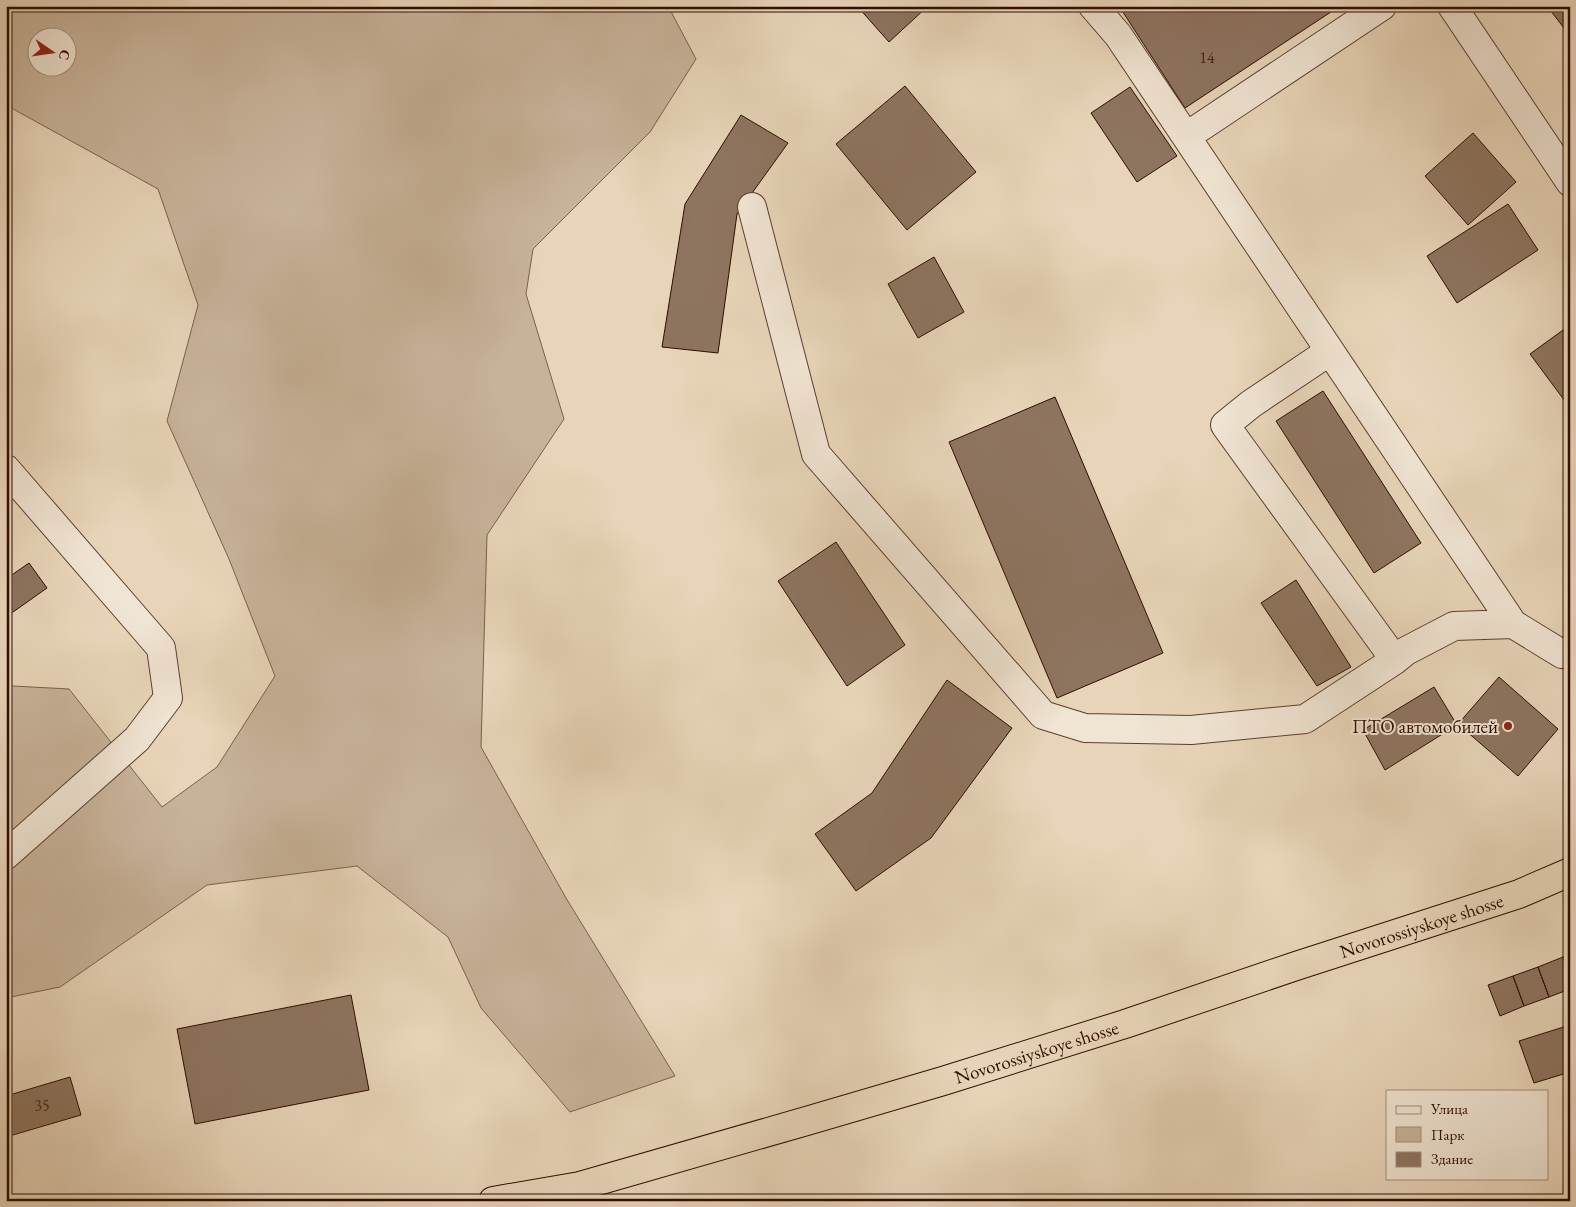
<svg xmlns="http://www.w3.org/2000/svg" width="1576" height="1207" viewBox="0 0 1576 1207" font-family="'EB Garamond',serif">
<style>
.green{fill:#c8b39a;stroke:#7a604d;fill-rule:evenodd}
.building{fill:#8e7560;stroke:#2d0c00}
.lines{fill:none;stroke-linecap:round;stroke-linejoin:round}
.minor-casing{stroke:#5c3e2e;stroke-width:30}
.highway-casing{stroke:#2d0c00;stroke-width:30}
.minor{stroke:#f0e4d2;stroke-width:28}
.highway{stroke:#e8d5b9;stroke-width:28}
.poi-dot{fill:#8f2418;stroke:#f0e4d2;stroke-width:2}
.labels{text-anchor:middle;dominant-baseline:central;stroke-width:4;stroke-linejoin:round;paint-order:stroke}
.number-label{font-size:16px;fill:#452618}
.poi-label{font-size:19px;fill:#2d0c00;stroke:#f0e4d2;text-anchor:end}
.street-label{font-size:19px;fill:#2d0c00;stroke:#f0e4d2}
</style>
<rect width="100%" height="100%" fill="#e8d5b9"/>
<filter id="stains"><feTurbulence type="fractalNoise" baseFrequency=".004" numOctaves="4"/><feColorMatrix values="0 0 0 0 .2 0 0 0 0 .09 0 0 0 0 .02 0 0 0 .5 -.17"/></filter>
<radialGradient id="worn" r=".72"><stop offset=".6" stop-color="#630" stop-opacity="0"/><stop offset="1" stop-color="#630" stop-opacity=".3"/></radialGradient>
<path class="green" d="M6,6H668L696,59L650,132L533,249L526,294L564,419L487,535L481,747L566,898L675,1076L570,1112L481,1008L448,937L357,866L207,885L60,987L6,998V693L13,686L69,689L162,807L217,767L275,676L229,559L167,421L198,305L158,189L6,105ZM38,38H68V68H38Z"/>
<path class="building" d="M857,6H928L889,42Z
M1119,6H1340L1185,108Z
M1547,6H1570V29L1567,32Z
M905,86L976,172L907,230L836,144Z
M1130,87L1177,156L1137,182L1091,113Z
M741,115L788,143L737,214L718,353L662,347L685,204Z
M1473,133L1516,182L1468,225L1425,176Z
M1508,204L1538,250L1457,303L1427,256Z
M934,257L964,312L918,338L888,284Z
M1570,325V408L1530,354Z
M1323,391L1421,543L1374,573L1276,421Z
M1055,397L1163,653L1057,698L949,442Z
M836,542L905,645L847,686L778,581Z
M29,563L47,588L6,617V579Z
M1296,580L1351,667L1317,686L1261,603Z
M1499,677L1558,729L1518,776L1458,724Z
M947,680L1012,728L931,838L856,891L815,834L872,793Z
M1434,687L1457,725L1385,770L1363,730Z
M1570,954V975L1563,957Z
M1563,957L1570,975V989L1549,997L1538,967Z
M1538,967L1549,997L1524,1006L1513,976Z
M1513,976L1524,1006L1500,1016L1488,985Z
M351,995L369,1090L195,1124L177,1029Z
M1570,1025V1072L1534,1083L1519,1041Z
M70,1077L81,1115L6,1137V1096Z"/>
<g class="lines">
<g class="minor-casing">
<path id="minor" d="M1093,6L1118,35L1513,624L1562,654L1570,650
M1452,6L1570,182
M1187,136L1382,6
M752,207L816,454L1043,715L1085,728L1191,730L1305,719L1395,660L1225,425L1251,404L1330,351
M6,469L161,648L168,698L137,739L6,855
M1395,660L1406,651L1454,626L1513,624"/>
</g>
<g class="highway-casing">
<g id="highway">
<path id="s1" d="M493,1201L580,1186L810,1120L943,1081L1125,1024L1296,966L1519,894L1570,872"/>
</g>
</g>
<use href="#minor" class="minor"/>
<use href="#highway" class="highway"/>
</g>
<circle class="poi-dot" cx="1508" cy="726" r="5"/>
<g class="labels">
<g class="number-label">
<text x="1207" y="57">14</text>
<text x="42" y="1105">35</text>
</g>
<g class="poi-label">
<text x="1498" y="726">ПТО автомобилей</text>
</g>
<g class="street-label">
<text stroke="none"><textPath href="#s1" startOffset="969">Novorossiyskoye shosse</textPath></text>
<text stroke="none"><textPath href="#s1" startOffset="564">Novorossiyskoye shosse</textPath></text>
</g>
</g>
<rect width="1576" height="1207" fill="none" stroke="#e8d5b9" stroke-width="25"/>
<rect x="8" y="8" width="1561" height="1192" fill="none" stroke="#2d0c00" stroke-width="2.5"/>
<rect x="12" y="12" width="1551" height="1182" fill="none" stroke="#2d0c00"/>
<rect x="1386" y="1090" width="162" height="90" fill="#f0e4d2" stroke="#a28e7e"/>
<rect x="1396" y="1106" width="25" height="8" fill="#f0e4d2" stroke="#a28e7e"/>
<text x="1431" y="1114" font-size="15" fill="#2d0c00">Улица</text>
<rect x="1396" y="1127" width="25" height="15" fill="#c8b39a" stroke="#a28e7e"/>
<text x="1431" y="1140" font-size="15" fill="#2d0c00">Парк</text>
<rect x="1396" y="1152" width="25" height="15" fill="#8e7560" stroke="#a28e7e"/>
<text x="1431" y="1164" font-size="15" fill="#2d0c00">Здание</text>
<g transform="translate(52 52) rotate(103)"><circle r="24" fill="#f0e4d2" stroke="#a28e7e"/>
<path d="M0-4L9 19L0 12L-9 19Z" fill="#8f2418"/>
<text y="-8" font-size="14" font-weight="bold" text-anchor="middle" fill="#2d0c00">С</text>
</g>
<rect width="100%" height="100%" filter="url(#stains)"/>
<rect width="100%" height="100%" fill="url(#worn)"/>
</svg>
